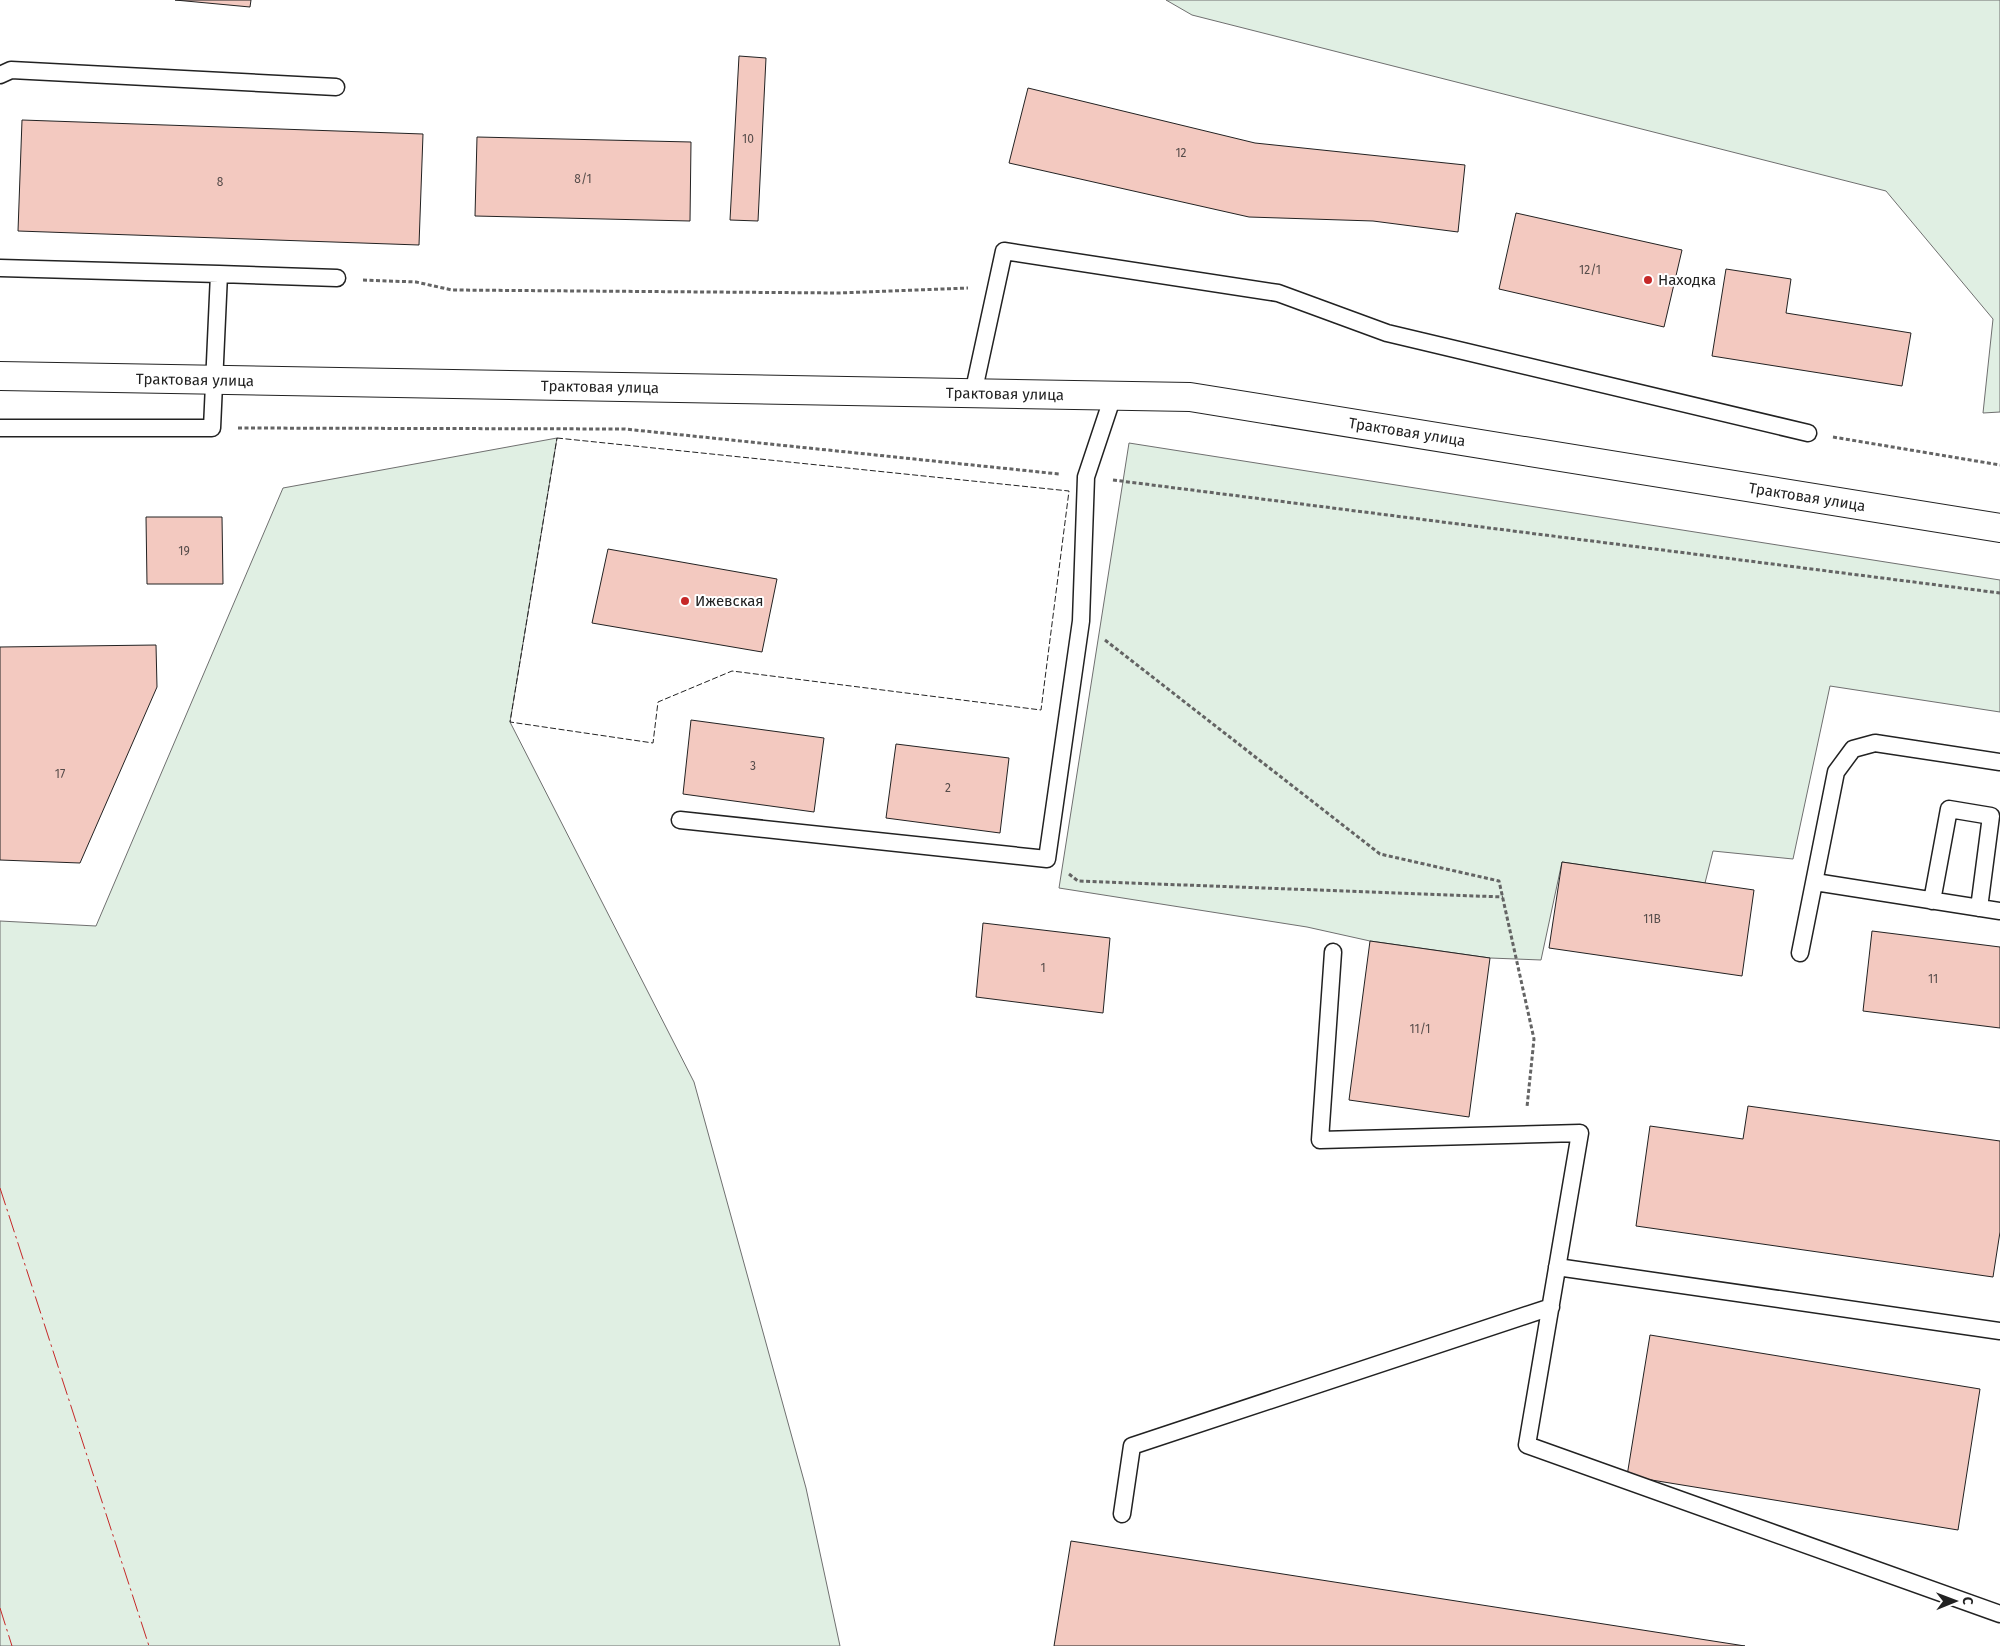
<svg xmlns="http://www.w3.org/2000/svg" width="2000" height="1646" viewBox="0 0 2000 1646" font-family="'Fira Sans',sans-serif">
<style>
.green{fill:#e0efe3;stroke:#6f6f6f}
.building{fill:#f3c9c0;stroke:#222}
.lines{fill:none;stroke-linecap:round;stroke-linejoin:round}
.lane-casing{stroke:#222;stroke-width:19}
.secondary-casing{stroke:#222;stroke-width:30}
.path{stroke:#646464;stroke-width:3;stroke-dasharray:4 2.5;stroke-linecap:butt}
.lane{stroke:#fff;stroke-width:16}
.secondary{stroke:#fff;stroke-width:28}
.fence{stroke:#222;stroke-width:1;stroke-dasharray:6 2.5;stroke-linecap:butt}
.power{stroke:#c62828;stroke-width:1;stroke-dasharray:18 4 2.5 4;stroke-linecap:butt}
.poi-dot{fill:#c62828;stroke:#fff;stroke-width:2}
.labels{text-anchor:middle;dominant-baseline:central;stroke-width:4;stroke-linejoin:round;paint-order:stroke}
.number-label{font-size:12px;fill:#564c4a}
.poi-label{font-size:15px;fill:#222;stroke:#fff;text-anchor:start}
.street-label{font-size:15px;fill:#222;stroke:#fff}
</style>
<rect width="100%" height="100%" fill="#fff"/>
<path class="green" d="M1166,0H2000V412L1983,413L1993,319L1886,191L1192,15Z
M557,438L510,722L694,1082L806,1488L840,1646H0V921L96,926L283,488Z
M1129,443L2000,580V712L1830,686L1793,859L1713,851L1705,883L1562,862L1541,960L1490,958L1370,941L1307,927L1059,888Z"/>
<path class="building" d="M175,0H251L250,7Z
M739,56L766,58L758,221L730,220Z
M1028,88L1255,143L1465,165L1458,232L1373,221L1249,217L1009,163Z
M22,120L423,134L419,245L18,231Z
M477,137L691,142L690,221L475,216Z
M1516,213L1682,250L1664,327L1499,289Z
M1726,269L1791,279L1786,313L1911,333L1902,386L1712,356Z
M146,517H222L223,584H147Z
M608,549L777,579L762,652L592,623Z
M156,645L157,687L80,863L0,860V647Z
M691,720L824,738L814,812L683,794Z
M896,744L1009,758L1000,833L886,818Z
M1562,862L1754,890L1742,976L1549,948Z
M983,923L1110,938L1103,1013L976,997Z
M1872,931L2000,947V1028L1863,1011Z
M1370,941L1490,958L1469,1117L1349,1100Z
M1748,1106L2000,1141V1232L1993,1277L1636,1226L1650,1126L1743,1139Z
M1650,1335L1980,1389L1958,1530L1627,1476Z
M1071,1541L1745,1646H1054Z"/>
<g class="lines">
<g class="lane-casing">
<path id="lane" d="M0,75L11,70L336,87
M0,268L219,274L212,428H0
M219,274L337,278
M973,394L1004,251L1278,293L1387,333L1808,433
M680,820L1047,859L1081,621L1086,477L1113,396
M1815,882L2000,911
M1932,901L1949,809L1991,816L1979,908
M1333,952L1320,1140L1580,1133L1527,1445L2000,1614
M1800,953L1836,772L1853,749L1875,743L2000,762
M1557,1267L2000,1331
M1122,1514L1132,1446L1551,1307"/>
</g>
<g class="secondary-casing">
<path id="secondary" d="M0,376L1190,397L2000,528"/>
</g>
<path class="path" d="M363,280L416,282L452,290L838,293L968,288
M238,428L625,429L1059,474
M1833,437L2000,465
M1113,480L2000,593
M1105,640L1380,854L1499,881L1534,1039L1527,1107
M1069,874L1078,881L1503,897"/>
<use href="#lane" class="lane"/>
<use href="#secondary" class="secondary"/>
<path class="fence" d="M557,438L1069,491L1041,710L732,671L658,702L653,743L510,722Z"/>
<path class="power" d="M0,1188L149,1646
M0,1608L12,1646"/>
</g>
<g class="poi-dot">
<circle cx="1648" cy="280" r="5"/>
<circle cx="685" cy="601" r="5"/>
</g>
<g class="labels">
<g class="number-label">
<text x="748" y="139">10</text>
<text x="1181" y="153">12</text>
<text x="583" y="179">8/1</text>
<text x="220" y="182">8</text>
<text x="1590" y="270">12/1</text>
<text x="184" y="551">19</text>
<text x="753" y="766">3</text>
<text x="60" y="774">17</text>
<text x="948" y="788">2</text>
<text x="1652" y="919">11В</text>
<text x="1043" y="968">1</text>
<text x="1933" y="979">11</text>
<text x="1420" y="1029">11/1</text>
</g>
<g class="poi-label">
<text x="1658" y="280">Находка</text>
<text x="695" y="601">Ижевская</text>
</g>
<g class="street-label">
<text transform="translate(195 380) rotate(1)">Трактовая улица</text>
<text transform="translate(600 387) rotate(1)">Трактовая улица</text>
<text transform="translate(1005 394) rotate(1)">Трактовая улица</text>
<text transform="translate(1407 432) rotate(9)">Трактовая улица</text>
<text transform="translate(1807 497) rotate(9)">Трактовая улица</text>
</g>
</g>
<g transform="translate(1955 1601) rotate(89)" stroke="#ffffff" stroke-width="4" paint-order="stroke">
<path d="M0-4L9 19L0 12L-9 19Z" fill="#222222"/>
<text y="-8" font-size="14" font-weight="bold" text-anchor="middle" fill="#222222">С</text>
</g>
</svg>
